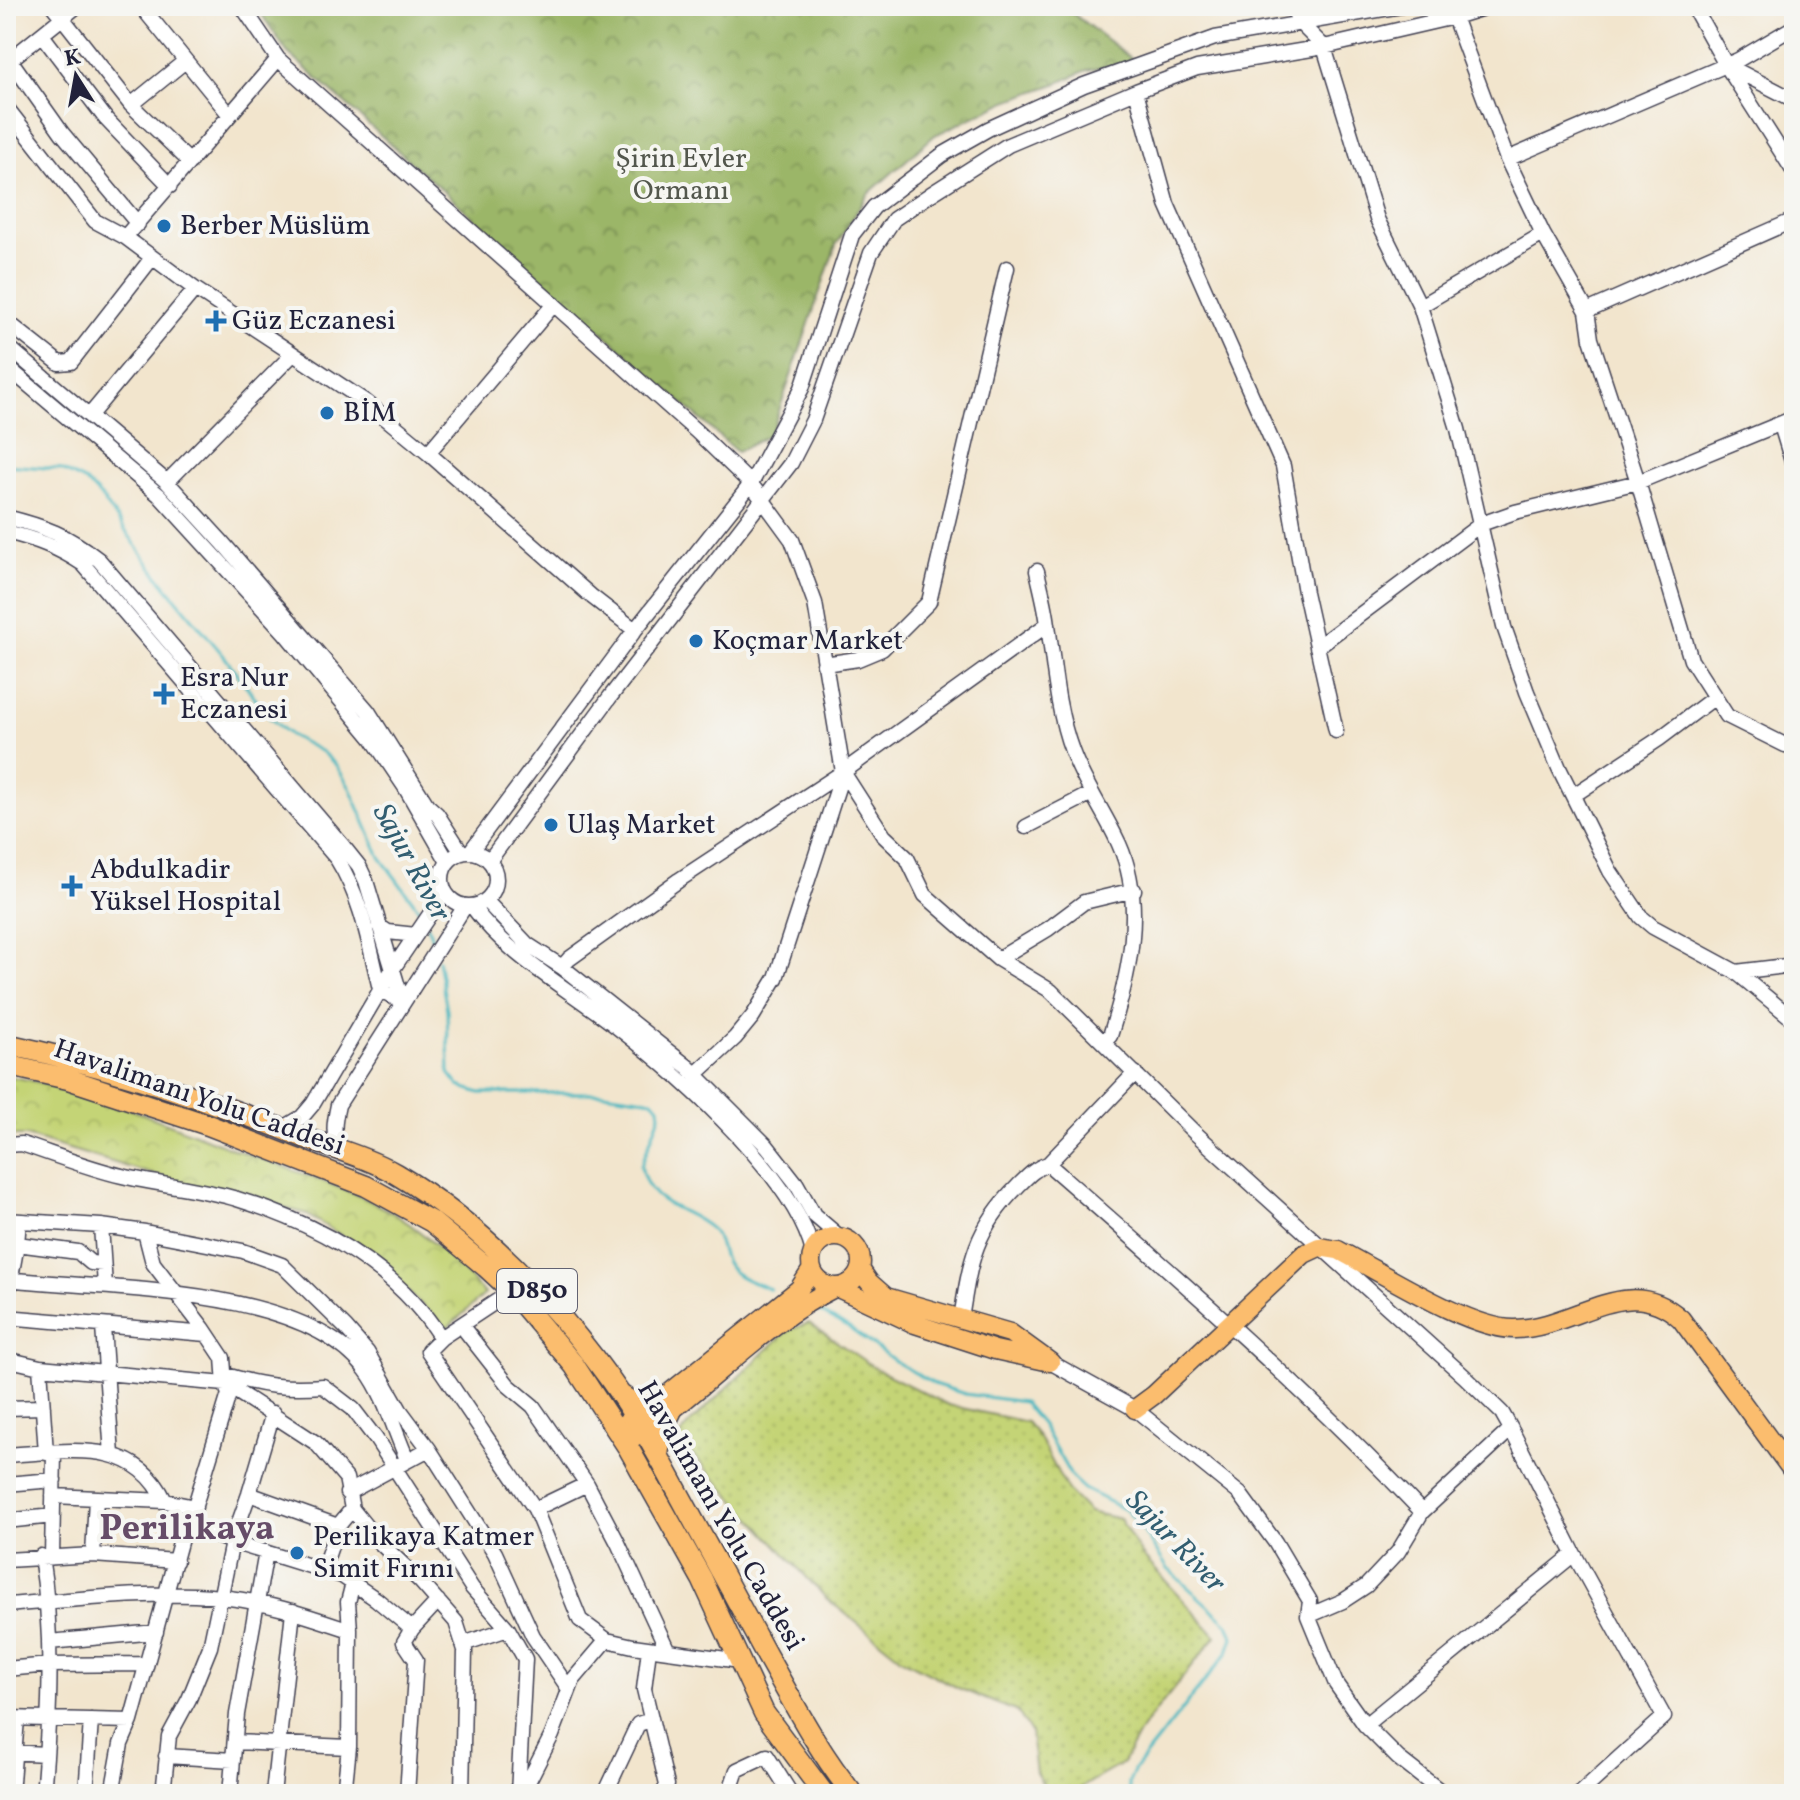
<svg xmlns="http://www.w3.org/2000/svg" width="1800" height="1800" viewBox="0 0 1800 1800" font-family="Vollkorn,serif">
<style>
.grass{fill:url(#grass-dots);stroke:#737b58;stroke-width:2}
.forest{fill:url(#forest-crowns);stroke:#5e6c51;stroke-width:2}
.park{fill:url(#park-crowns);stroke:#737b58;stroke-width:2}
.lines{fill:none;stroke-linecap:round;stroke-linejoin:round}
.stream{stroke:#49b8c1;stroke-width:3}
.minor-casing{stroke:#413f51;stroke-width:17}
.major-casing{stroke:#413f51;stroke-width:21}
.highway-casing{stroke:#413f51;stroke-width:23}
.minor{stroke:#fff;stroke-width:14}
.major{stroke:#fbbd6e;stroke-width:18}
.highway{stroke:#fbbd6e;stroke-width:20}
.poi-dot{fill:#1f6fb2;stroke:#f6f6f2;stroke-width:3}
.labels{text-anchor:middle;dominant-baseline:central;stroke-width:8;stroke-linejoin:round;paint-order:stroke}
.shield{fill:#f6f6f2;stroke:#626272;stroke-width:2}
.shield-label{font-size:26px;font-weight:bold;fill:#22223b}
.park-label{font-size:28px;fill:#53574d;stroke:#f6f6f2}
.poi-label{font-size:28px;fill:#22223b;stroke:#f6f6f2;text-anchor:start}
.street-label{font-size:28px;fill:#22223b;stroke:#f6f6f2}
.water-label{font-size:30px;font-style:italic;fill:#325e71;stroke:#f6f6f2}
.district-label{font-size:36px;font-weight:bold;fill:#664c68;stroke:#f6f6f2}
</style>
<defs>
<pattern id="grass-dots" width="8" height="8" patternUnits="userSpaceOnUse" patternTransform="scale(2)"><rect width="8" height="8" fill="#c4d476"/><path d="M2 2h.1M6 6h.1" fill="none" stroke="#a8b667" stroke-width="1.8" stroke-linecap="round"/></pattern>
<pattern id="forest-crowns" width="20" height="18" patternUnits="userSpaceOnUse" patternTransform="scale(2)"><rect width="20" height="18" fill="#9bb667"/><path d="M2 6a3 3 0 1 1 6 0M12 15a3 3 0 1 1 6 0" fill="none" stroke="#7e9456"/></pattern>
<pattern id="park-crowns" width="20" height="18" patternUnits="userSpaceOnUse" patternTransform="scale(2)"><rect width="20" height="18" fill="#c4d476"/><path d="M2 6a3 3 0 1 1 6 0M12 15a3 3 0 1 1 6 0" fill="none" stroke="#a8b667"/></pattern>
</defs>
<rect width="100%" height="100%" fill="#f6f6f2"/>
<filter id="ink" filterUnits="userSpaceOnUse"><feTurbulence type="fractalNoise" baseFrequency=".0125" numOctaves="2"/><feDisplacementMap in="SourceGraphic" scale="16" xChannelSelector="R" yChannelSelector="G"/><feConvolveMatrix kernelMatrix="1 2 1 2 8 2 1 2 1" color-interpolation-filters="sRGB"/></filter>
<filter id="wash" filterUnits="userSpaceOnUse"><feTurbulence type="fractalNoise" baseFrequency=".006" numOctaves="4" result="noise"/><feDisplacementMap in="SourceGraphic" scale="32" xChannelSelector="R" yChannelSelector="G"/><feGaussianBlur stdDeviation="1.8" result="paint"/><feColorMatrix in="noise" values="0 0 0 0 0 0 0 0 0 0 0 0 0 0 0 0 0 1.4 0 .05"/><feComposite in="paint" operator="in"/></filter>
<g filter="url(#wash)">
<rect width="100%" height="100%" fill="#f2e5cd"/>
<path class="grass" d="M809,1323L878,1370L948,1405L1026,1422L1038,1436L1068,1491L1089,1512L1120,1519L1142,1555L1216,1636L1142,1728L1123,1763L1070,1794H1049L1036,1773L1031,1733L1018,1712L958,1688L902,1659L826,1598L678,1439L689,1424L787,1331Z"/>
<path class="forest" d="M256,6H1063L1136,62L1087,70L1058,83L1007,101L935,135L868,194L836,245L771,434L737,452L287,52Z"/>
<path class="park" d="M6,1076C84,1088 158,1120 231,1148C280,1166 339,1185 384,1208C423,1229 455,1263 485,1294L447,1328L357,1245L304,1213L188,1185L26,1136H6Z"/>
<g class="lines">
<path class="stream" d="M6,465L60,469L86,482L102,498L163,583L224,656L270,718L290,735L322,752L336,765L350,788L380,857L423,915
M428,926L434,945
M438,960L447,1010L449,1073L459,1086L480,1093H604L653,1100L659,1107L660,1115L641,1166C649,1209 685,1205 712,1230C720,1238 720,1248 724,1258C731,1277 753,1282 770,1289
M814,1309L846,1326L898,1363L934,1384L965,1394L1023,1402L1042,1425L1072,1478L1084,1489L1127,1511L1140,1526L1168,1569L1228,1624L1233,1637L1228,1652L1135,1769L1129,1782V1794"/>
</g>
</g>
<g filter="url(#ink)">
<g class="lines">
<g class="minor-casing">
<path id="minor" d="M53,6L131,105L190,162
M141,6L229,114
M242,6L278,59L696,431L751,484L792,540L815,603L843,772L776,978L753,1016L735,1038L696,1074
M1291,6L1302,25L1324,47L1377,219L1420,306L1458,429L1504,627L1527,692L1559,768L1610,871L1641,917L1653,927L1736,972L1794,1020
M1693,6L1726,65L1794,172
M1454,17L1507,159L1543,234L1587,311L1591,339L1638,482L1691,660L1727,716L1785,745L1794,746
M42,35L106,119L170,186
M6,54L62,133L138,224
M6,63L77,6
M1726,65L1794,100
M1136,91L1167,204L1283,466L1305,592L1336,731
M131,105L184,62
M6,107L95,221L125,237L195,289L366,402L428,453L591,596L635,630
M1507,159L1738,60L1794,27
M125,237L278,59
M1420,306L1543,234
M1587,311L1794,220
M6,321L59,363L71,362L152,258
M6,345L167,482L222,542L368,711L427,805L437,814L462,853
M6,366L159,495L285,633L372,738L405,787L448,862
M90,415L195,289
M1781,425L1794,468
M428,453L554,304
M167,482L293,354
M6,517C46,527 67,535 99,560L343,846L359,866L366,881L403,1003
M6,532C35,539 58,547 83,564L337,859C362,899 369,944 380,989L403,1003
M1037,571C1041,589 1046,607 1048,625C1054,667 1057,711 1072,751C1084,784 1105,813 1119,844C1146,904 1129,976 1110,1036L1102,1041
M1317,647L1481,524L1515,512L1638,482L1794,418
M824,664L858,659L882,649L929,602L1007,268
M843,772L884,836L907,858L925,895L998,959L1051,991L1194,1132L1464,1376L1502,1413L1511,1429L1574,1554L1664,1717L1579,1794
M1574,795L1659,739L1715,697
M1026,827L1092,793
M442 879a27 27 0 1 1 54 0a27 27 0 1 1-54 0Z
M470,852L635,630L751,484L802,388L852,235L874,207L942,155L988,129L1084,85L1215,38L1401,6
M489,861L610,697L791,463L813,420L871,253L894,219L931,194L1008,145L1136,91L1197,68L1324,47L1454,17L1490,6
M486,901L528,945L562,967L688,1067L767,1146L796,1183L814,1215L841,1238
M472,906C504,951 554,980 597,1012C665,1062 792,1170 813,1252
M379,926L388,932L416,935
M998,959L1048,929L1084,902L1134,890
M562,967L569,959L679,880L843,772L1048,624
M1736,972L1794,965
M282,1129L302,1117L313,1104L392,970L445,892
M6,1145L22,1144C55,1155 88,1168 122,1176C160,1185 200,1188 237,1199C317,1224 395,1266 441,1338L512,1291
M340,1151C332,1134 334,1123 338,1105L465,906
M1048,1164L1135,1073
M6,1220L101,1226L145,1232L153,1263L203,1328L223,1358L225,1384L229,1394L189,1525L182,1535L131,1721L121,1744L112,1794
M101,1226L105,1286
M145,1232L243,1251L282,1265L346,1328L367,1352L400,1410L429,1449L495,1553L533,1636L569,1689
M17,1244L78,1252L91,1263L103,1264
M6,1279C103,1290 302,1284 366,1370C385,1395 394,1430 407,1459
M6,1305L17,1244L19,1221
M6,1317L207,1334
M961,1319C970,1261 975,1229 1018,1186C1028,1176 1035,1168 1048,1164C1176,1276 1305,1388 1422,1512
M461,1325L508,1385L533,1406L587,1484L618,1543L668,1651
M103,1327L112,1455
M441,1338L428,1351L535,1509L580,1620L607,1640L573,1680L552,1735L522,1794
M6,1359L40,1367L225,1384L316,1443L346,1478L352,1509L377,1540L420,1581L456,1622L465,1650L462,1794
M1050,1362L1135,1409L1240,1494L1275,1542L1310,1601L1308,1616L1336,1684L1365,1725L1398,1758L1444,1794
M40,1367L46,1453
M226,1375C262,1386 286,1389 323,1386L353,1409L376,1439L472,1588L508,1629L525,1659L518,1794
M6,1408L43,1407
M6,1455C67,1452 135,1436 165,1501L195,1507
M6,1484L54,1480
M347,1493L429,1449
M249,1494L338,1526
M53,1496L165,1501
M535,1509L587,1484
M6,1521L53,1516
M189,1525L232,1542L342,1576L376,1599L412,1629L438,1601
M93,1555L96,1498
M41,1556C54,1635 50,1715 43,1794
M52,1557L54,1453
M6,1560L93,1555L176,1561
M323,1569L338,1526L352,1509
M6,1605C77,1600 149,1590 220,1597C265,1601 308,1616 350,1630L349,1747L344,1794
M1308,1616L1343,1601L1366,1586L1398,1552L1422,1512L1511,1429
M350,1630L348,1602L353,1583
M607,1640L633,1646L740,1661
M49,1642L156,1632
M463,1644L508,1629
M649,1649L644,1689L667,1785L663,1794
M6,1669L49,1665L146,1664
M6,1718L131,1721
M1365,1725L1574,1554
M235,1742L349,1747
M7,1752L46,1754
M166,1756L233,1760
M11,1794L17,1719
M86,1794L91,1720
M163,1794L169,1736L189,1699L210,1647L232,1542L249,1494L273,1413
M230,1794L237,1714L266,1552
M273,1794L293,1611
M407,1794L416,1660L404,1642L412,1629
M605,1794L638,1724L651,1720
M729,1794L737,1770L767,1756L791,1794"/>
</g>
<g class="major-casing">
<path id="major" d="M811 1262a25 25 0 1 1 50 0a25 25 0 1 1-50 0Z
M1135,1409L1154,1395L1304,1254L1319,1247L1338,1250C1381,1272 1470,1330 1515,1329C1576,1328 1627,1270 1681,1319L1794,1473
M616,1429L662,1399L799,1289L812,1269
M631,1439C703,1394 759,1325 836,1287L915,1324L995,1350L1050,1362L1010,1333L886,1297L869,1282L860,1269"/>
</g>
<g class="highway-casing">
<path id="highway" d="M6,1044C109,1066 208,1099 306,1138C335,1149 369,1158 396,1174C502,1236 601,1352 660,1459C696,1524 731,1590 767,1656C793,1702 819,1753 853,1794
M6,1065L68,1079L208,1125L366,1186L432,1222L486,1267L512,1291L574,1365L629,1449L702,1579L764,1713L824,1794
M621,1395C636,1406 645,1404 662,1399
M658,1455L662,1430L671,1412"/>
</g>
<use href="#minor" class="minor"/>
<use href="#major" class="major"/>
<use href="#highway" class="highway"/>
</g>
</g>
<g class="poi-dot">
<circle cx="164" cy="226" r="8"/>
<path d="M212 309h8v8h8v8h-8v8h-8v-8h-8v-8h8z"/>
<circle cx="327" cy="413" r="8"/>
<circle cx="696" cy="641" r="8"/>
<path d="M160 682h8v8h8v8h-8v8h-8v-8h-8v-8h8z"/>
<circle cx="551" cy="825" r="8"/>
<path d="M68 874h8v8h8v8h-8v8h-8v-8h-8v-8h8z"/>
<circle cx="297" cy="1553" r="8"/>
</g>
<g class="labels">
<rect class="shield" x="497" y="1269" width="80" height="44" rx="6"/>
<g class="shield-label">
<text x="537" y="1291">D850</text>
</g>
<g class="park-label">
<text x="681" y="159">Şirin Evler<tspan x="681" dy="32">Ormanı</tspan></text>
</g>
<g class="poi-label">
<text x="180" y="226">Berber Müslüm</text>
<text x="232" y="321">Güz Eczanesi</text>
<text x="343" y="413">BİM</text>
<text x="712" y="641">Koçmar Market</text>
<text x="180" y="678">Esra Nur<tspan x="180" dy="32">Eczanesi</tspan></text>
<text x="567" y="825">Ulaş Market</text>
<text x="90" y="870">Abdulkadir<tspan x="90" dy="32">Yüksel Hospital</tspan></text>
<text x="313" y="1537">Perilikaya Katmer<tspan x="313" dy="32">Simit Fırını</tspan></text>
</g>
<g class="street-label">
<text transform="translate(199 1098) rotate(19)">Havalimanı Yolu Caddesi</text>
<text transform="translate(720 1516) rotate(60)">Havalimanı Yolu Caddesi</text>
</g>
<g class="water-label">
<text transform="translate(411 863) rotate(61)">Sajur River</text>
<text transform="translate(1175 1542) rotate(46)">Sajur River</text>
</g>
<g class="district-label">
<text x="187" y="1530">Perilikaya</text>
</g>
</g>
<rect width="1800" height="1800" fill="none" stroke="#f6f6f2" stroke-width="32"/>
<g transform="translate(76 76) rotate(349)" stroke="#f6f6f2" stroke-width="6" paint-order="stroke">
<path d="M0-6L14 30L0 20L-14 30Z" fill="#22223b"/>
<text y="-12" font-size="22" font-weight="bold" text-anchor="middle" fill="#22223b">K</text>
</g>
</svg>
